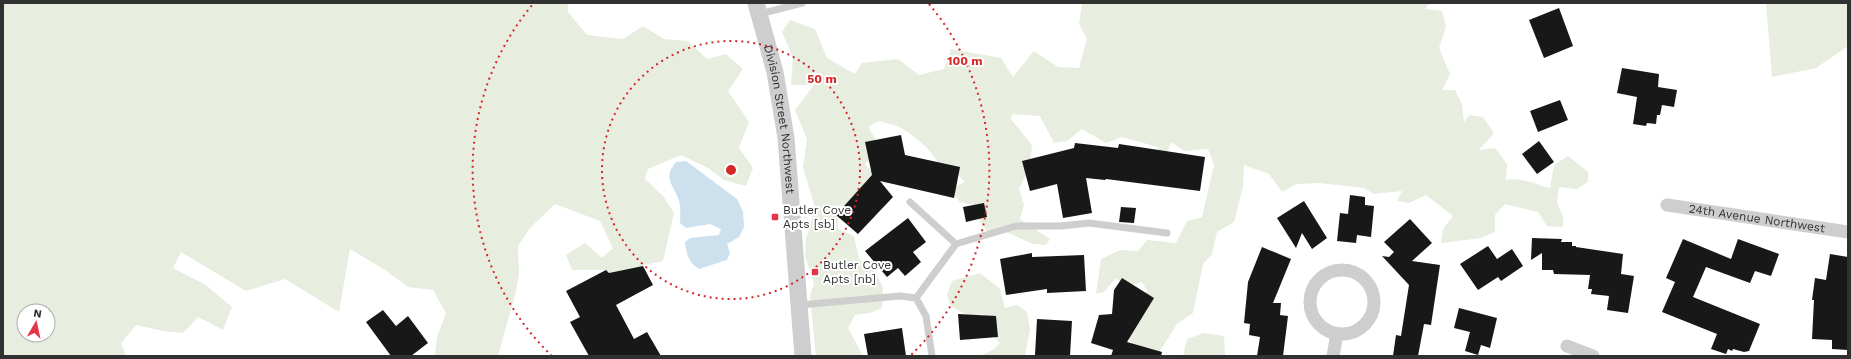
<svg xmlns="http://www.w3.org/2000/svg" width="1851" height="359" viewBox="0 0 1851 359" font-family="'Work Sans',sans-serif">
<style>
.green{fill:#e7eddf;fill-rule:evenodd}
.water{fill:#cce1ed}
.building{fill:#181818}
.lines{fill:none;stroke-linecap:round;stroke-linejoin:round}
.service{stroke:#cecece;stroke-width:7}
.minor{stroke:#cecece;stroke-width:13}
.tertiary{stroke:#cecece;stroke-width:17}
.ring{fill:none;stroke:#d62828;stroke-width:2;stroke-dasharray:2 4}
.poi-dot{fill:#e53548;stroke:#fff;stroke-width:1.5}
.labels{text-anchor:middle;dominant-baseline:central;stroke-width:4;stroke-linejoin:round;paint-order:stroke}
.street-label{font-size:12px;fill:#313131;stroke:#fff}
.poi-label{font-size:12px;fill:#313131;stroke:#fff;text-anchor:start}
.centre{fill:#d62828;stroke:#fff;stroke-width:2}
.ring-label{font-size:12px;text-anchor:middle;font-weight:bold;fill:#d62828;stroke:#fff;stroke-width:4;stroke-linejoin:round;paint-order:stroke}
</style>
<rect width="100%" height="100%" fill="#fff"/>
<path class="green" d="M3,3H568V12L587,35L623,39L643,26L664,39L688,41L707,59L726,54L743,69L728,91L749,122L739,148L753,168L746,186L724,180L708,168L681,155L648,169L645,179L663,196L674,213L663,261L609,273L606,270H572L566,255L585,243L602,258L613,248L600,221L555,204L530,228L518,246L519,274L516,291L498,356H435L437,337L446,313L433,290L408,287L385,270L350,249L339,312L285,279L246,291L181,252L173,268L206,285L232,307L223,330L198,317L183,333L163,331L136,325L121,343L126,356H3ZM24,311H48V335H24Z
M1082,3H1430L1425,9L1442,11L1446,27L1439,48L1450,74L1442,90H1455L1462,104L1464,123L1469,115L1483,117L1494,133L1479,150L1495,148L1507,164L1506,180C1521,177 1535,184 1550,188L1554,165L1568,156L1588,172V182L1577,189L1559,187L1557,203L1563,217V227L1547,226L1538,212L1505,204L1495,215V232L1481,238L1441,243L1443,229L1453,216L1426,195L1409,203L1397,201L1402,191L1374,194L1364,188L1319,183L1296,184L1282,192L1269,174L1244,165L1243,187L1234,222L1217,232L1212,254L1203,264L1193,313L1177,324L1158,354L1137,350L1127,336L1147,291L1142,282L1128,287L1116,278L1104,292L1096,294L1101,259L1120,250L1138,251L1147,240L1176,243L1187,221L1202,217L1214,165L1208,149L1184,151L1171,142L1162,166L1156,165L1158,147L1122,137L1106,143L1082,129L1067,141L1054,143L1040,116L1012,114L1011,119L1032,145L1030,168L1019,188L1024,205L1020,219L1050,239L1046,245L1033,244L1006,232L992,237L978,219L979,206L960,202L950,189L965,182L955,172L941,170C935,152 915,135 897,126C892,124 885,123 879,121L868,127L877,142V154L865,164L879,180L856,204L837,206L838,229L854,236L859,259L874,270L883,287L882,308L870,313L855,315L848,328L863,356H816L810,296L814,283L805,256L806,239L815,208L803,167L807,139L795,110L814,85H791L793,57L782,32L790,20L815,29L827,58L855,74L862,63L898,59L919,75L944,69L951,49L1001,58L1013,77L1034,51L1058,67L1079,68L1087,39L1079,24Z
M1766,3H1848V46L1816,68L1772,77Z
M980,273L1000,289L1005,308L1017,305L1027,312L1030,330L1025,356H980L993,350L1000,343L984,327L988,318L982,314L968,316L951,306L947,295L952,281Z
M1204,333L1224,336L1225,356H1183L1187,339Z"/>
<path class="water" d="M686,161L737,199L743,212L744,227L739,237L727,244L730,253L727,260L699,269C689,263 686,253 685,242L690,238L719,235L721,229L710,224L686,228L680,223C680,217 681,208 679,201C674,185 662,179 676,162Z"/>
<path class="building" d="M1559,8L1573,46L1544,58L1529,20Z
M1622,68L1659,74L1658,87L1677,90L1674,107L1662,105L1660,115H1657L1656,124L1647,123L1646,126L1633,124L1637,97L1617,93Z
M1560,100L1568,120L1538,132L1530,111Z
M901,135L905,155L960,167L954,198L880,181L893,197L858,234L836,215L872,175L865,142Z
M1539,141L1554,162L1537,174L1522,154Z
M1075,143L1118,148L1119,144L1205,157L1200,191L1106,179L1105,180L1086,178L1092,213L1063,218L1057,184L1030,191L1022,161L1074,148Z
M1350,195L1365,197V205L1374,206L1371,237L1357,235L1356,243L1337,241L1340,213L1348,214Z
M1304,201L1327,238L1312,249L1302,233L1296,248L1277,218Z
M984,203L987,217L966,222L963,207Z
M1121,207L1136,208L1134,223L1119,222Z
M908,218L926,242L913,252L921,262L905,276L898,268L887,277L865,251Z
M1410,219L1432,243L1412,261L1440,265L1431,325L1424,324L1418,356H1393L1396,335L1401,336L1409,285L1382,256L1389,257L1394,252L1384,242Z
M1532,238L1562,239L1561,242H1572V246H1576V247L1623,254L1621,274L1634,276L1628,313L1607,310L1609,296L1591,294L1592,289H1588L1590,275L1554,274L1553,270H1542V253L1531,260Z
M1683,239L1731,259L1738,239L1779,254L1771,276L1755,271L1750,283L1706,267L1693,297L1760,324L1749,351L1744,352L1733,349L1732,351L1728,349L1726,354L1711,349L1717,334L1662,312L1675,282L1666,278Z
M1488,246L1497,259L1512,249L1523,266L1501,281L1498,277L1478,290L1460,264Z
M1262,247L1291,259L1273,303H1281L1280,315L1288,316L1283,356H1257L1260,337L1249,335L1250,324L1244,323L1248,282Z
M1032,253V257L1084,255L1086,291L1047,293V289L1006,295L1000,259Z
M1830,254L1848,257V350L1832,349V340L1812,339L1814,300H1812L1815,278L1826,280Z
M643,266L653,285L616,305L634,339L647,332L661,356H589L570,322L580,317L566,291L606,270L609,273Z
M1122,278L1154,298L1127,342L1162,352L1161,356H1111L1113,350L1091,343L1099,315L1112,314L1114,290Z
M1459,308L1497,318L1490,348L1481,345L1478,355L1465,351L1470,332L1454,328Z
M383,310L396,326L408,316L428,343L411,356H391L366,322Z
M958,314L996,316L998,337L960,340Z
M1037,319L1072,321L1070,356L1035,355Z
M902,328L906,356H868L864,334Z"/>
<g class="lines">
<path class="service" d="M760,14L802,3
M910,202L956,244L1016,226H1061L1089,223L1167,233
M916,298L956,244
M800,305L900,296L916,298L926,316L932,356"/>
<g class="minor">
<path id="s1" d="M1667,205L1848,232"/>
<circle cx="1342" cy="302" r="32"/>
<path d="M1567,346L1593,356"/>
<path d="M1333,356L1337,334"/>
</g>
<path class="tertiary" id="s2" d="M756,3L775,72L786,138L803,356"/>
</g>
<g class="ring">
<circle cx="731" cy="170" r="129"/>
<path d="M552 356A258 258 0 0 1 533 4M929 4A258 258 0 0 1 910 356"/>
</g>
<g class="poi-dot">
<rect x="771" y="213" width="8" height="8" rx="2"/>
<rect x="811" y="268" width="8" height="8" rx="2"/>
</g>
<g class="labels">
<g class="street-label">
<text stroke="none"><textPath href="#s2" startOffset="119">Division Street Northwest</textPath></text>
<text stroke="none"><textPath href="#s1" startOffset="91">24th Avenue Northwest</textPath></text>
</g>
<g class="poi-label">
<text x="783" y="210">Butler Cove<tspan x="783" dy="14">Apts [sb]</tspan></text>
<text x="823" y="265">Butler Cove<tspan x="823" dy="14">Apts [nb]</tspan></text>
</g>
</g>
<circle cx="731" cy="170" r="6" class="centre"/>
<g class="ring-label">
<text x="965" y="65">100 m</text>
<text x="822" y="83">50 m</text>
</g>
<rect width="1851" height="359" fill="none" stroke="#313131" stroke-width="8"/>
<g transform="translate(36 323) rotate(9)"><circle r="19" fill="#ffffff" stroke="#adadad"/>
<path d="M0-3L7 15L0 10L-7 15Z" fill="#e53548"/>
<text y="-6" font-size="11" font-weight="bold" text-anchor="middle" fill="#313131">N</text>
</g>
</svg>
